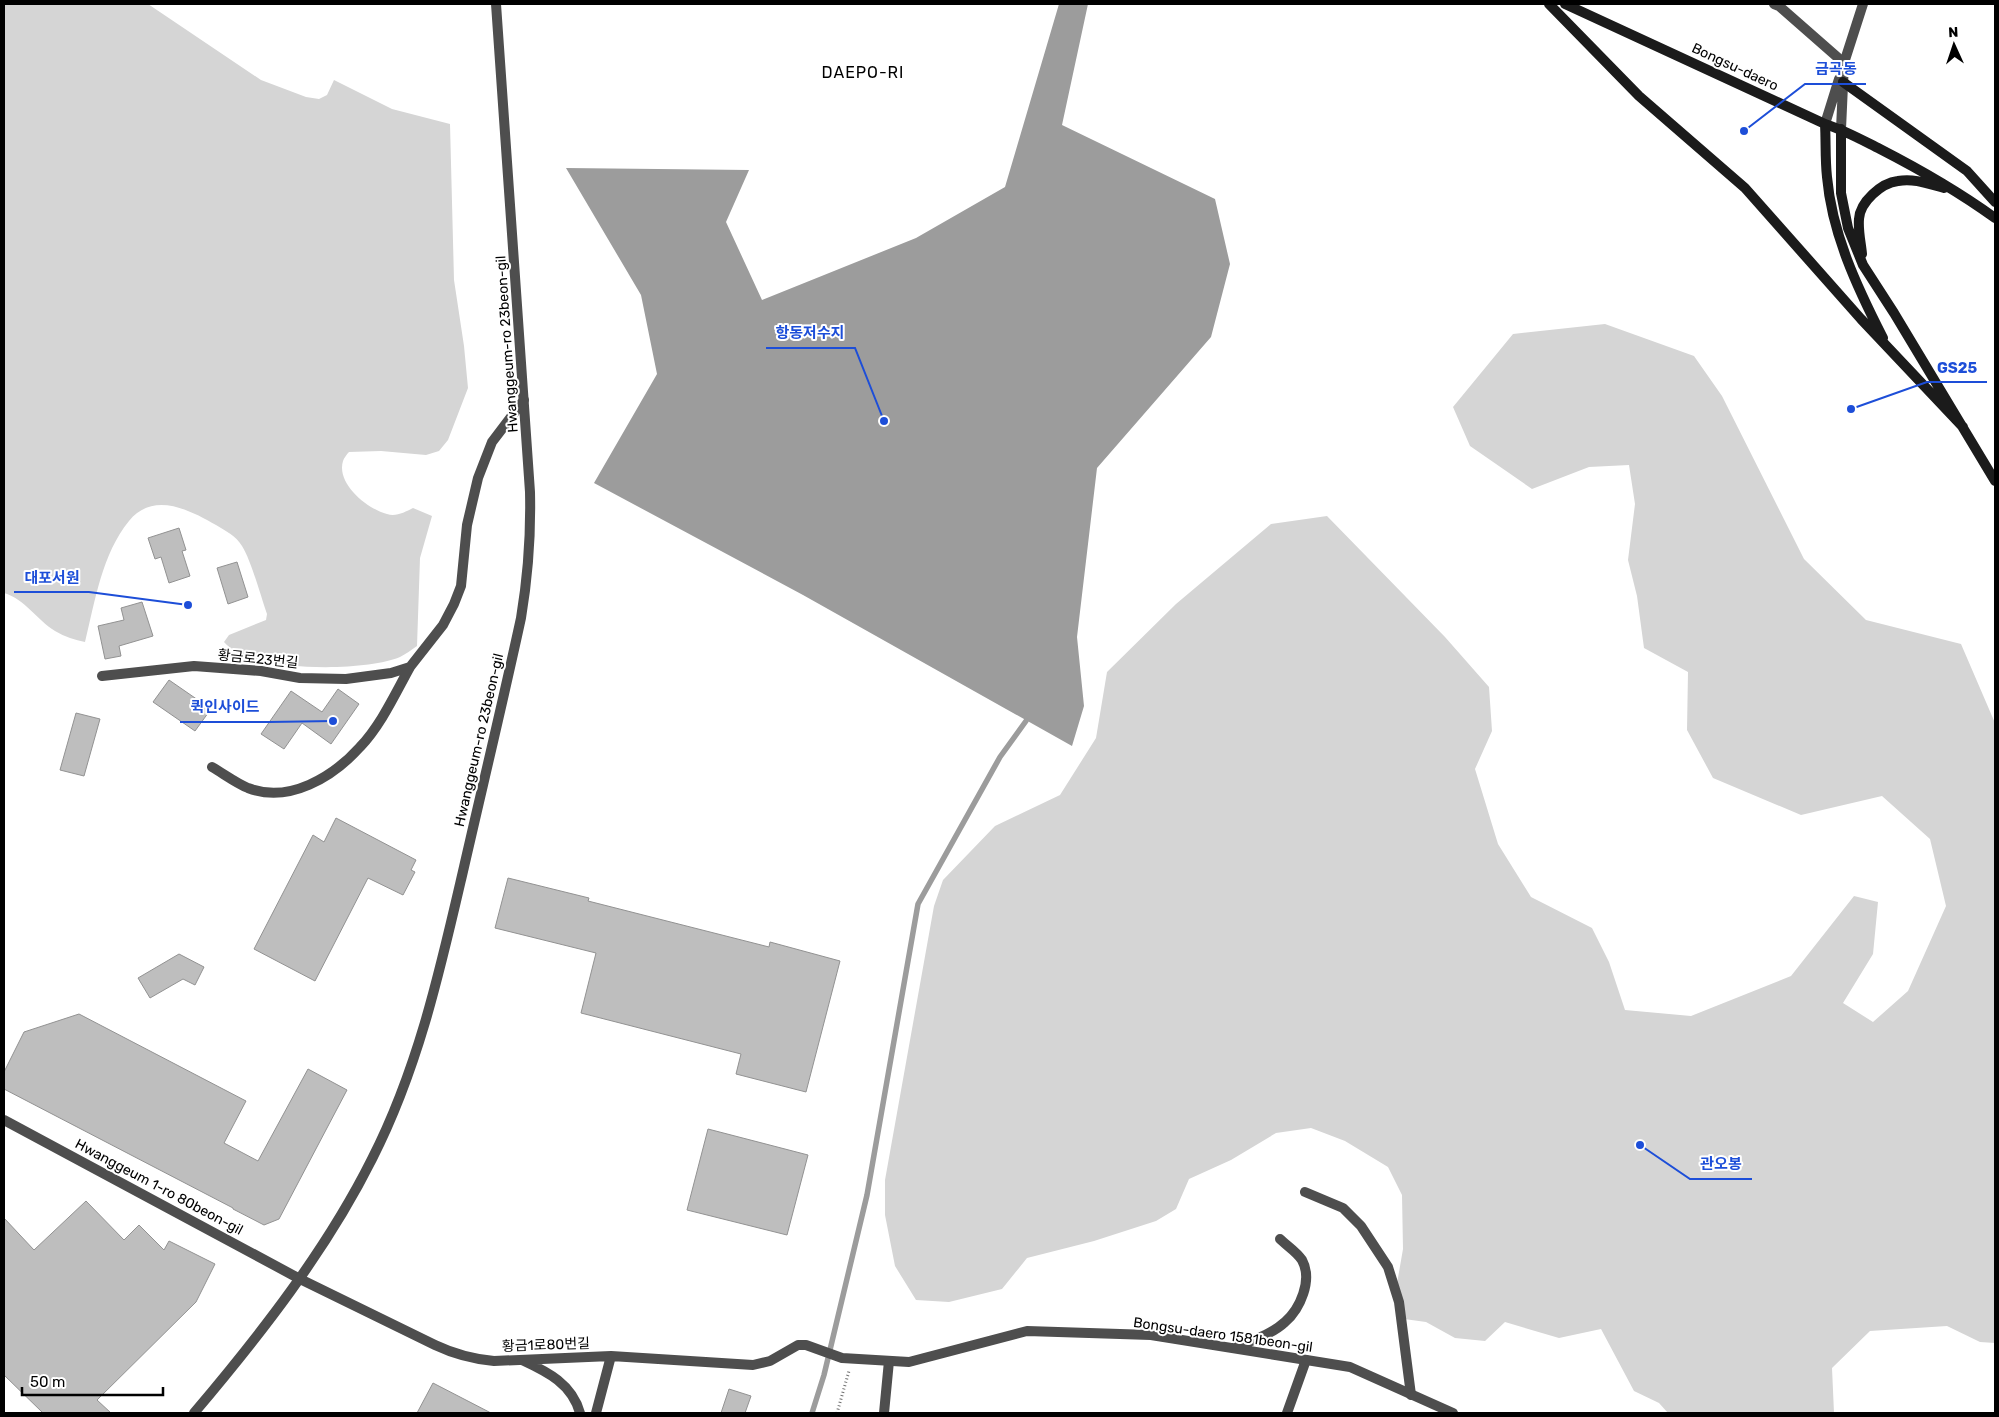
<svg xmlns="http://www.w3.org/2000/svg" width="1999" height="1417" viewBox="0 0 1999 1417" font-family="Rubik,'Noto Sans KR',sans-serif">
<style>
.green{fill:#d5d5d5}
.water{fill:#9c9c9c}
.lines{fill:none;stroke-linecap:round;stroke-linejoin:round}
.stream{stroke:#9c9c9c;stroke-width:5.5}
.building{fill:#bebebe;stroke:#929292}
.path{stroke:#707070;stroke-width:3;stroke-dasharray:1 2.5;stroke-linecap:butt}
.service{stroke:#4e4e4e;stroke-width:10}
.minor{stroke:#4e4e4e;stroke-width:10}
.tertiary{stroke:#4e4e4e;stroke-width:10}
.secondary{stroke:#1b1b1b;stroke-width:10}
.labels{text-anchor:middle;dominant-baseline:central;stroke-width:4;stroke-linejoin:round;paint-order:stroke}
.street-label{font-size:14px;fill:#000;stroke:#fff}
.quarter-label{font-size:16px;letter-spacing:1px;fill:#000;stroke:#fff}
.leader{fill:none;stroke:#1d4ed8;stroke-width:2}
.callout-dot{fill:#1d4ed8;stroke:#fff;stroke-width:2}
.callout-label{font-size:15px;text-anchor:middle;font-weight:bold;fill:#1d4ed8;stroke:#fff;stroke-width:4;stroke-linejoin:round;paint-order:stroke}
</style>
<rect width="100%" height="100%" fill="#fff"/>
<path class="green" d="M4,4H148L261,80L306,97L319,99L327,95L334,80L392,109L450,124L454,280L464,346L468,388L448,440L439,451L426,455L381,451L349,452C347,454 344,458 343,461C336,484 368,509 387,514C396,517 405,512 413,508L432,516L420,558L417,646C411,650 406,654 400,657C364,672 251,673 224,642L229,635L266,620L267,614C261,597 251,560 242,546C236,536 226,531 216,525C190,510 153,491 129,521C102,554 95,601 85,642C75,640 65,637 55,631C37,620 25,599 4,593Z
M1605,324L1694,356L1722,396L1804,559L1866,620L1961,644L1995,723V1343L1980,1342L1947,1326L1870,1331L1832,1368L1834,1413H1668L1659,1403L1634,1391L1601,1329L1559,1338L1505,1322L1485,1341L1455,1338L1426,1322L1397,1318L1395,1295L1403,1249L1402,1195L1388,1167L1345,1141L1311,1128L1276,1133L1231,1160L1189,1179L1176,1209L1156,1221L1094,1241L1027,1258L1002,1289L949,1302L916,1300L895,1266L885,1215V1180L934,906L943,880L995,826L1060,795L1096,738L1107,672L1176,604L1271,524L1327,516L1445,637L1489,687L1492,731L1475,769L1498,844L1531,897L1592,928L1609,962L1625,1010L1691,1016L1791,976L1854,896L1878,902L1873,954L1843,1003L1873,1022L1908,991L1946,906L1930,839L1882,796L1801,815L1713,778L1687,730L1688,672L1644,648L1637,596L1628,560L1635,504L1629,465L1589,467L1532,489L1470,446L1453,407L1513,334Z"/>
<path class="water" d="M1059,4H1088L1062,125L1215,199L1230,264L1211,337L1097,468L1077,637L1084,706L1072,746L803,595L594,483L657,374L641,295L566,168L749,170L726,222L762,300L916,238L1005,187Z"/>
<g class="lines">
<path class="stream" d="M812,1413L824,1375L867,1195L918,904L1000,757L1026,721"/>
</g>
<path class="building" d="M179,528L186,550L182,551L190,576L169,583L161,557L155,559L148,538Z
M237,562L248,597L228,604L217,568Z
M142,602L153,636L119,646L121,656L105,659L98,626L124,620L121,608Z
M169,680L211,709L195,731L153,702Z
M338,689L359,704L331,744L302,723L284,749L261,734L291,691L322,712Z
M76,713L100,719L84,776L60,770Z
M336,818L416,860L411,870L415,872L403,895L368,878L315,981L254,949L313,835L324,842Z
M508,878L589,898L588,901L769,947L770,942L840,961L806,1092L736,1074L741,1054L581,1013L596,953L495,928Z
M179,954L204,967L195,985L183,979L150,998L138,978Z
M79,1014L246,1101L224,1143L258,1161L308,1069L347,1090L279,1219L264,1225L233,1209V1208L4,1089V1072L24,1032Z
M708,1129L808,1155L787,1235L687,1210Z
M86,1201L124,1240L139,1225L164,1250L169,1241L215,1264L196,1302L97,1400L111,1413H43L4,1375V1218L34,1250Z
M433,1383L491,1413H417Z
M729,1389L751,1396L745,1413H721Z"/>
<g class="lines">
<path class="path" d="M837,1413L849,1371"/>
<path class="service" d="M1774,4L1779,6L1844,63
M410,667L443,625L454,604L461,586L467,525L478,478L492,442L524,400
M102,676L194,666L261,671L300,678L346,679L391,673L410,667C395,694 381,725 360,747C333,777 289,804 248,788C236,783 224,774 212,767
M1305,1192L1343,1208L1361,1226L1388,1267L1399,1302L1411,1395
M884,1413L889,1361
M1287,1413L1306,1360"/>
<path class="minor" d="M1844,63L1863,4
M4,1120L300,1279L435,1345C454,1354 472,1359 494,1361L611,1356L753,1365L770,1361L798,1345H806L842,1358L909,1362L1027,1331L1151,1335L1350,1367L1453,1413
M1233,1348C1250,1341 1271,1335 1285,1322C1300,1309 1313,1280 1302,1260C1297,1252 1286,1245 1280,1239
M522,1360C548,1372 572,1384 580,1413
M596,1413L611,1356"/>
<path class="tertiary" d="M1825,124L1839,79
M1841,129L1844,63
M194,1413C260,1335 326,1251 372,1159C419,1067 441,966 464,867C483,784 503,701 521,618C528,576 531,535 530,492L496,4"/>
<path class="secondary" d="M1549,4L1639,96L1745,188L1861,319L1963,427
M1565,4L1825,124C1844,130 1862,140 1880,149C1921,170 1959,192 1995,218
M1843,82L1967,171L1995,202
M1825,124C1826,141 1825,159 1827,177C1832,234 1857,287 1883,338
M1841,129V193L1848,228L1863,265L1894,313L1995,481
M1862,254C1861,243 1858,231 1859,219C1860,202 1881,183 1898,181C1914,178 1929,184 1944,188"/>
</g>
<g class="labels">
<g class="street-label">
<text transform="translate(1735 67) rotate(25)">Bongsu-daero</text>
<text transform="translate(507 344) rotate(-94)">Hwanggeum-ro 23beon-gil</text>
<text transform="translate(258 659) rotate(6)">황금로23번길</text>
<text transform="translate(479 740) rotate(-77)">Hwanggeum-ro 23beon-gil</text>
<text transform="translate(159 1187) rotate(28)">Hwanggeum 1-ro 80beon-gil</text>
<text transform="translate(1223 1335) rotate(8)">Bongsu-daero 1581beon-gil</text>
<text transform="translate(546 1345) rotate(-2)">황금1로80번길</text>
</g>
<g class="quarter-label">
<text x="863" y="72">DAEPO-RI</text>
</g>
</g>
<path class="leader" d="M1744 131L1805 84H1866M884 421L855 348H766M1851 409L1927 382H1987M188 605L89 592H14M333 721L269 722H180M1640 1145L1690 1179H1752"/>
<g class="callout-dot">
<circle cx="1744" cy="131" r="5"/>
<circle cx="884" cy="421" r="5"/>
<circle cx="1851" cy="409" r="5"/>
<circle cx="188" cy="605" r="5"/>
<circle cx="333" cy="721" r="5"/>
<circle cx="1640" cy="1145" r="5"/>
</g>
<g class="callout-label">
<text x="1836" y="74">금곡동</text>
<text x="810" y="338">항동저수지</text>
<text x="1957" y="373">GS25</text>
<text x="52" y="583">대포서원</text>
<text x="225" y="712">퀵인사이드</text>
<text x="1721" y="1169">관오봉</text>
</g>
<rect width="1999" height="1417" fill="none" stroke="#000000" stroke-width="10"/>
<g transform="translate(1954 45) rotate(357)" stroke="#ffffff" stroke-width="4" paint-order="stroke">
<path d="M0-4L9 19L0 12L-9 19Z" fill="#000000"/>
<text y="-8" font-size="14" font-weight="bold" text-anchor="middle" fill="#000000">N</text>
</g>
<path d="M22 1387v8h141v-8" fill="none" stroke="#000000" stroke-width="2.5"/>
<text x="30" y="1387" font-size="15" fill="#000000" stroke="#ffffff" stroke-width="4" paint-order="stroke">50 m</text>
</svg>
